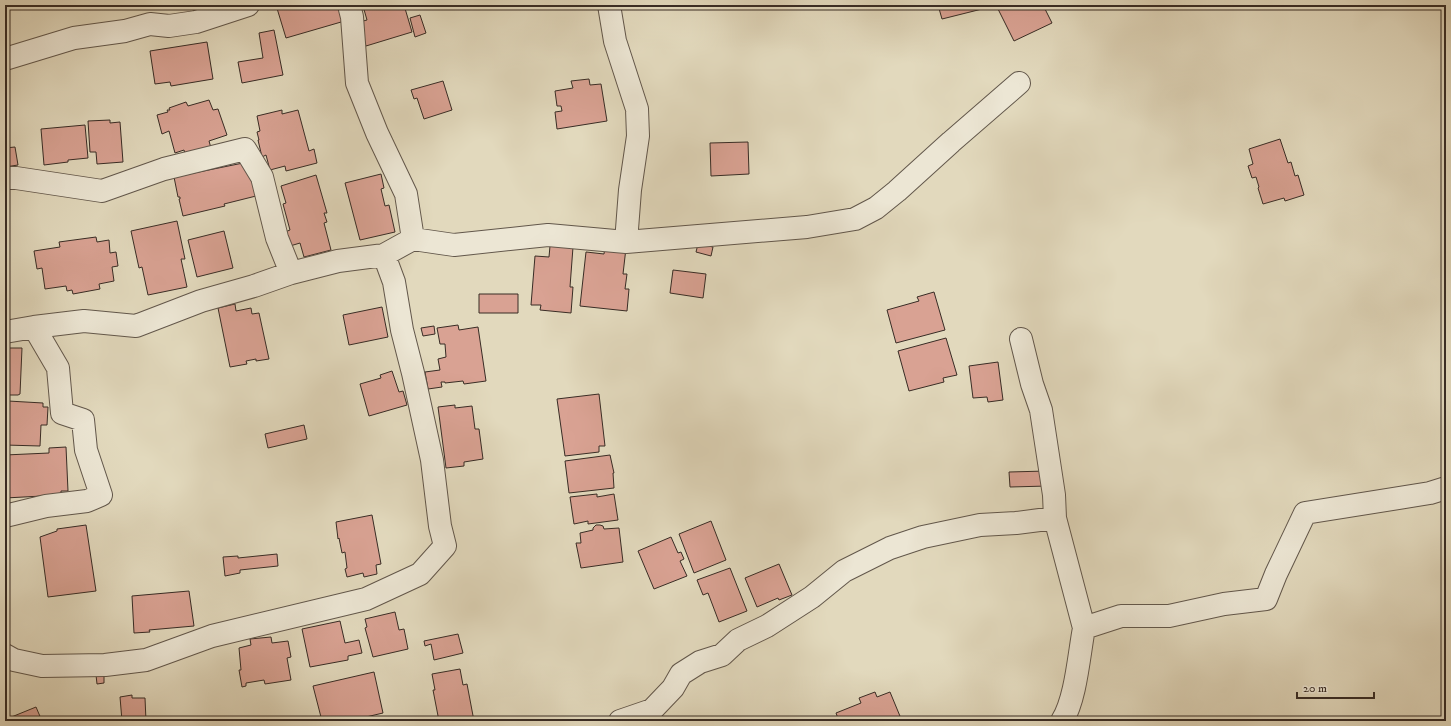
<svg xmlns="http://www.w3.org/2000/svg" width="1451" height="726" viewBox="0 0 1451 726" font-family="'IM FELL DW Pica',serif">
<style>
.building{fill:#d9a293;stroke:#382c25}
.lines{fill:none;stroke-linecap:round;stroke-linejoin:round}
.minor-casing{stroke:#62574b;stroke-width:24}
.minor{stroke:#ece6d4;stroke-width:22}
</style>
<rect width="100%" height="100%" fill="#e2d9bd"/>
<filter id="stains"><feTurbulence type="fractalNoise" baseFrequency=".005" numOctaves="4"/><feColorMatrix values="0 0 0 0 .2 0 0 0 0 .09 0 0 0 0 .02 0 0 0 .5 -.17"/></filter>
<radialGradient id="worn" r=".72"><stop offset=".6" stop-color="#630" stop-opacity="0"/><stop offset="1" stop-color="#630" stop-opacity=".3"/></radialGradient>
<path class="building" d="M276,5H343L348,20L286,38Z
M365,5H404L412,32L366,46L359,22L367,20L363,6Z
M938,5H982V9L942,19Z
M996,5H1043L1052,23L1014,41Z
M420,15L426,33L415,37L410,18Z
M274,30L283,75L242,83L238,62L263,58L259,33Z
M207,42L213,79L171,86L170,82L155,84L150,51Z
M589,79L590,85L601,84L607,121L557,129L555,112L562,111L561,106H557L555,91L573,88L571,81Z
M443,81L452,110L424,119L417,98L414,99L411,90Z
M209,100L213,110L218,109L227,135L209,141L211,148L185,154L184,150L175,153L169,131L162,134L157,115L168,112L167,110H170L169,108L186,102L188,106Z
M282,110V114L298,110L309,151L314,149L317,163L286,171L285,166L270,170L266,155L262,157L258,140H259L257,132L260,131L257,116Z
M110,120V123L120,122L123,162L97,164L96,152H90L88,121Z
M85,125L88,158L68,160V162L44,165L41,129Z
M1280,139L1288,163L1291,162L1295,176L1298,175L1304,195L1285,201L1284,198L1263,204L1258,188L1259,187L1256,177L1252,178L1248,166L1253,164L1249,149Z
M748,142L749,174L711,176L710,143Z
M15,147L18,165L5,167V148Z
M248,162L256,196L224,204L225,206L183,216L179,199H180V197H178L174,177Z
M381,174L384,188L381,189L385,206L389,205L395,232L360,240L345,183Z
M316,175L327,213H324L327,222L324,223L331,250L304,257L300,243L290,246L285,232L290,230L283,204L286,203L281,186Z
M177,221L185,259H181L187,287L148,295L142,267L139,268L131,231Z
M224,231L233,268L197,277L188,240Z
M96,237L97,242L109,240L110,253L116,252L118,266L112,267L114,281L99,284L100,289L73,294L72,290L67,291L66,286L45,289L42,268L37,269L34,251L60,247L59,242Z
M698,244L713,247L711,256L696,252Z
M550,246L573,247L570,287H573L571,313L540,310L541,305H531L535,256L549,257Z
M605,246L626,248L623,274H627L625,289H629L627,311L580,306L586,252L604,254Z
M673,270L706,274L703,298L670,293Z
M934,292L945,330L896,343L887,310L919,301L917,297Z
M479,294H518V313H479Z
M235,304L236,311L251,308L252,314L259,313L269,359L256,361V359L246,361L247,364L230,367L218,308Z
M382,307L388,337L349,345L343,315Z
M458,325L459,330L478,327L486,381L464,384L463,381L445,383V382H441L442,387L428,389L425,372L440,370L438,359L446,357L445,344H440L437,328Z
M434,326L435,334L423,336L421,328Z
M946,338L957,375L943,378L944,382L909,391L898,351Z
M5,348H22L20,394L18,395H5Z
M998,362L1003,400L988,402L987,397L973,398L969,366Z
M392,371L399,392L403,391L407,405L369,416L360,384L381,378L380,375Z
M599,394L605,446H599V452L565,456L557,399Z
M8,401L43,403V407H48L47,425H41L40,446L5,445Z
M455,405V408L472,406L475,429H479L483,459L464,462V466L446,468L438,407Z
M304,425L307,439L268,448L265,434Z
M66,447L68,491H61V495L5,498V455L49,453V448Z
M610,455L614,473H613L614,488L569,493L565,461Z
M1047,471L1048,486L1010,487L1009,472Z
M597,494V497L614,494L618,520L588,524V521L574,524L570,497Z
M372,515L381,564L376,565L377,574L364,577L363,573L347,577L345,569L347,568L345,552L342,553L339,538L338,539L336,522Z
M711,521L726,560L694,573L679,534Z
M86,525L96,591L48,597L40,537L57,531V529Z
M596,525H600L603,526L604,529L619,528L623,562L581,568L576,543H581L580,533L593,530V528Z
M671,537L678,553L681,552L684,559L680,561L687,576L654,589L638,551Z
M277,554L278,566L240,570V573L225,576L223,557L238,556V558Z
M779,564L792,595L779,600L778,598L757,607L745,578Z
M730,568L747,611L719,622L708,593L703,595L697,580Z
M189,591L194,626L149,630L150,632L134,633L132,596Z
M395,612L399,630L404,629L408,649L373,657L365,628L367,627L365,619Z
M340,621L345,643L359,640L362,653L348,656V660L310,667L302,629Z
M458,634L463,653L434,660L431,644L425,646L424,641Z
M271,637L272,643L288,641L291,657L287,658L291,680L265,684L264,680L246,683V686L242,687L239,670H241L239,648L251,645L250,639Z
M460,669L463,685L467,684L474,721H439L433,690H435L432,674Z
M374,672L383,713L349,721H322L313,686Z
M104,674V683L97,684L96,675Z
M875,692L877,697L890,692L902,721H839L836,713L861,703L859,698Z
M132,695V698H145L146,721H122L120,697Z
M36,707L42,721H10L9,718Z"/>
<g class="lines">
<g class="minor-casing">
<path id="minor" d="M349,5L352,17L357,83L377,133L406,194L413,239
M609,5L615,41L637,109L638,136L630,190L626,242
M5,59L74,38L125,31L150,24L169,26L196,22L248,5
M5,178H16L102,191L164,169L245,149L262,177L277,238L291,273
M5,332L34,327L84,321L136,326L201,301L254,286L291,273L338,261L384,255L413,239L454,245L548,235L626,242L807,227L855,219L876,208L897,191L951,142L1019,83
M1021,339L1032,384L1041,410L1054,495L1055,518L1084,628
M5,516L46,506L87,501L101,495L86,450L83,420L62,413L58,368L34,327
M5,655L14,660L42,666L105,665L146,660L212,636L366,599L420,574L445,546L440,526L432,460L413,373L402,330L394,282L384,255
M620,721L652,710L673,688L681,674L700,662L722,655L738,640L767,626L812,597L844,571L890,548L923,537L980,525L1016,523L1055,518
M1062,721C1076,699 1079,654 1084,628L1121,616H1169L1224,604L1266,599L1276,574L1305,513L1430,493L1446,488"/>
</g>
<use href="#minor" class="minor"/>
</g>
<rect width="1451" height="726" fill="none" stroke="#e2d9bd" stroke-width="20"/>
<rect x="6" y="6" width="1439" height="714" fill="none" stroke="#382c25" stroke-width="2"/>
<rect x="10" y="10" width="1431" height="706" fill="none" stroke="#382c25"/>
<path d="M1297 692v6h77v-6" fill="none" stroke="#382c25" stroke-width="2"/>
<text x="1303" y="692" font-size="12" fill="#382c25" stroke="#ece6d4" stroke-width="3" paint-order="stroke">20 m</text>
<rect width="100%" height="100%" filter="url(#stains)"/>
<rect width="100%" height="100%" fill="url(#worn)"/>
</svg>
